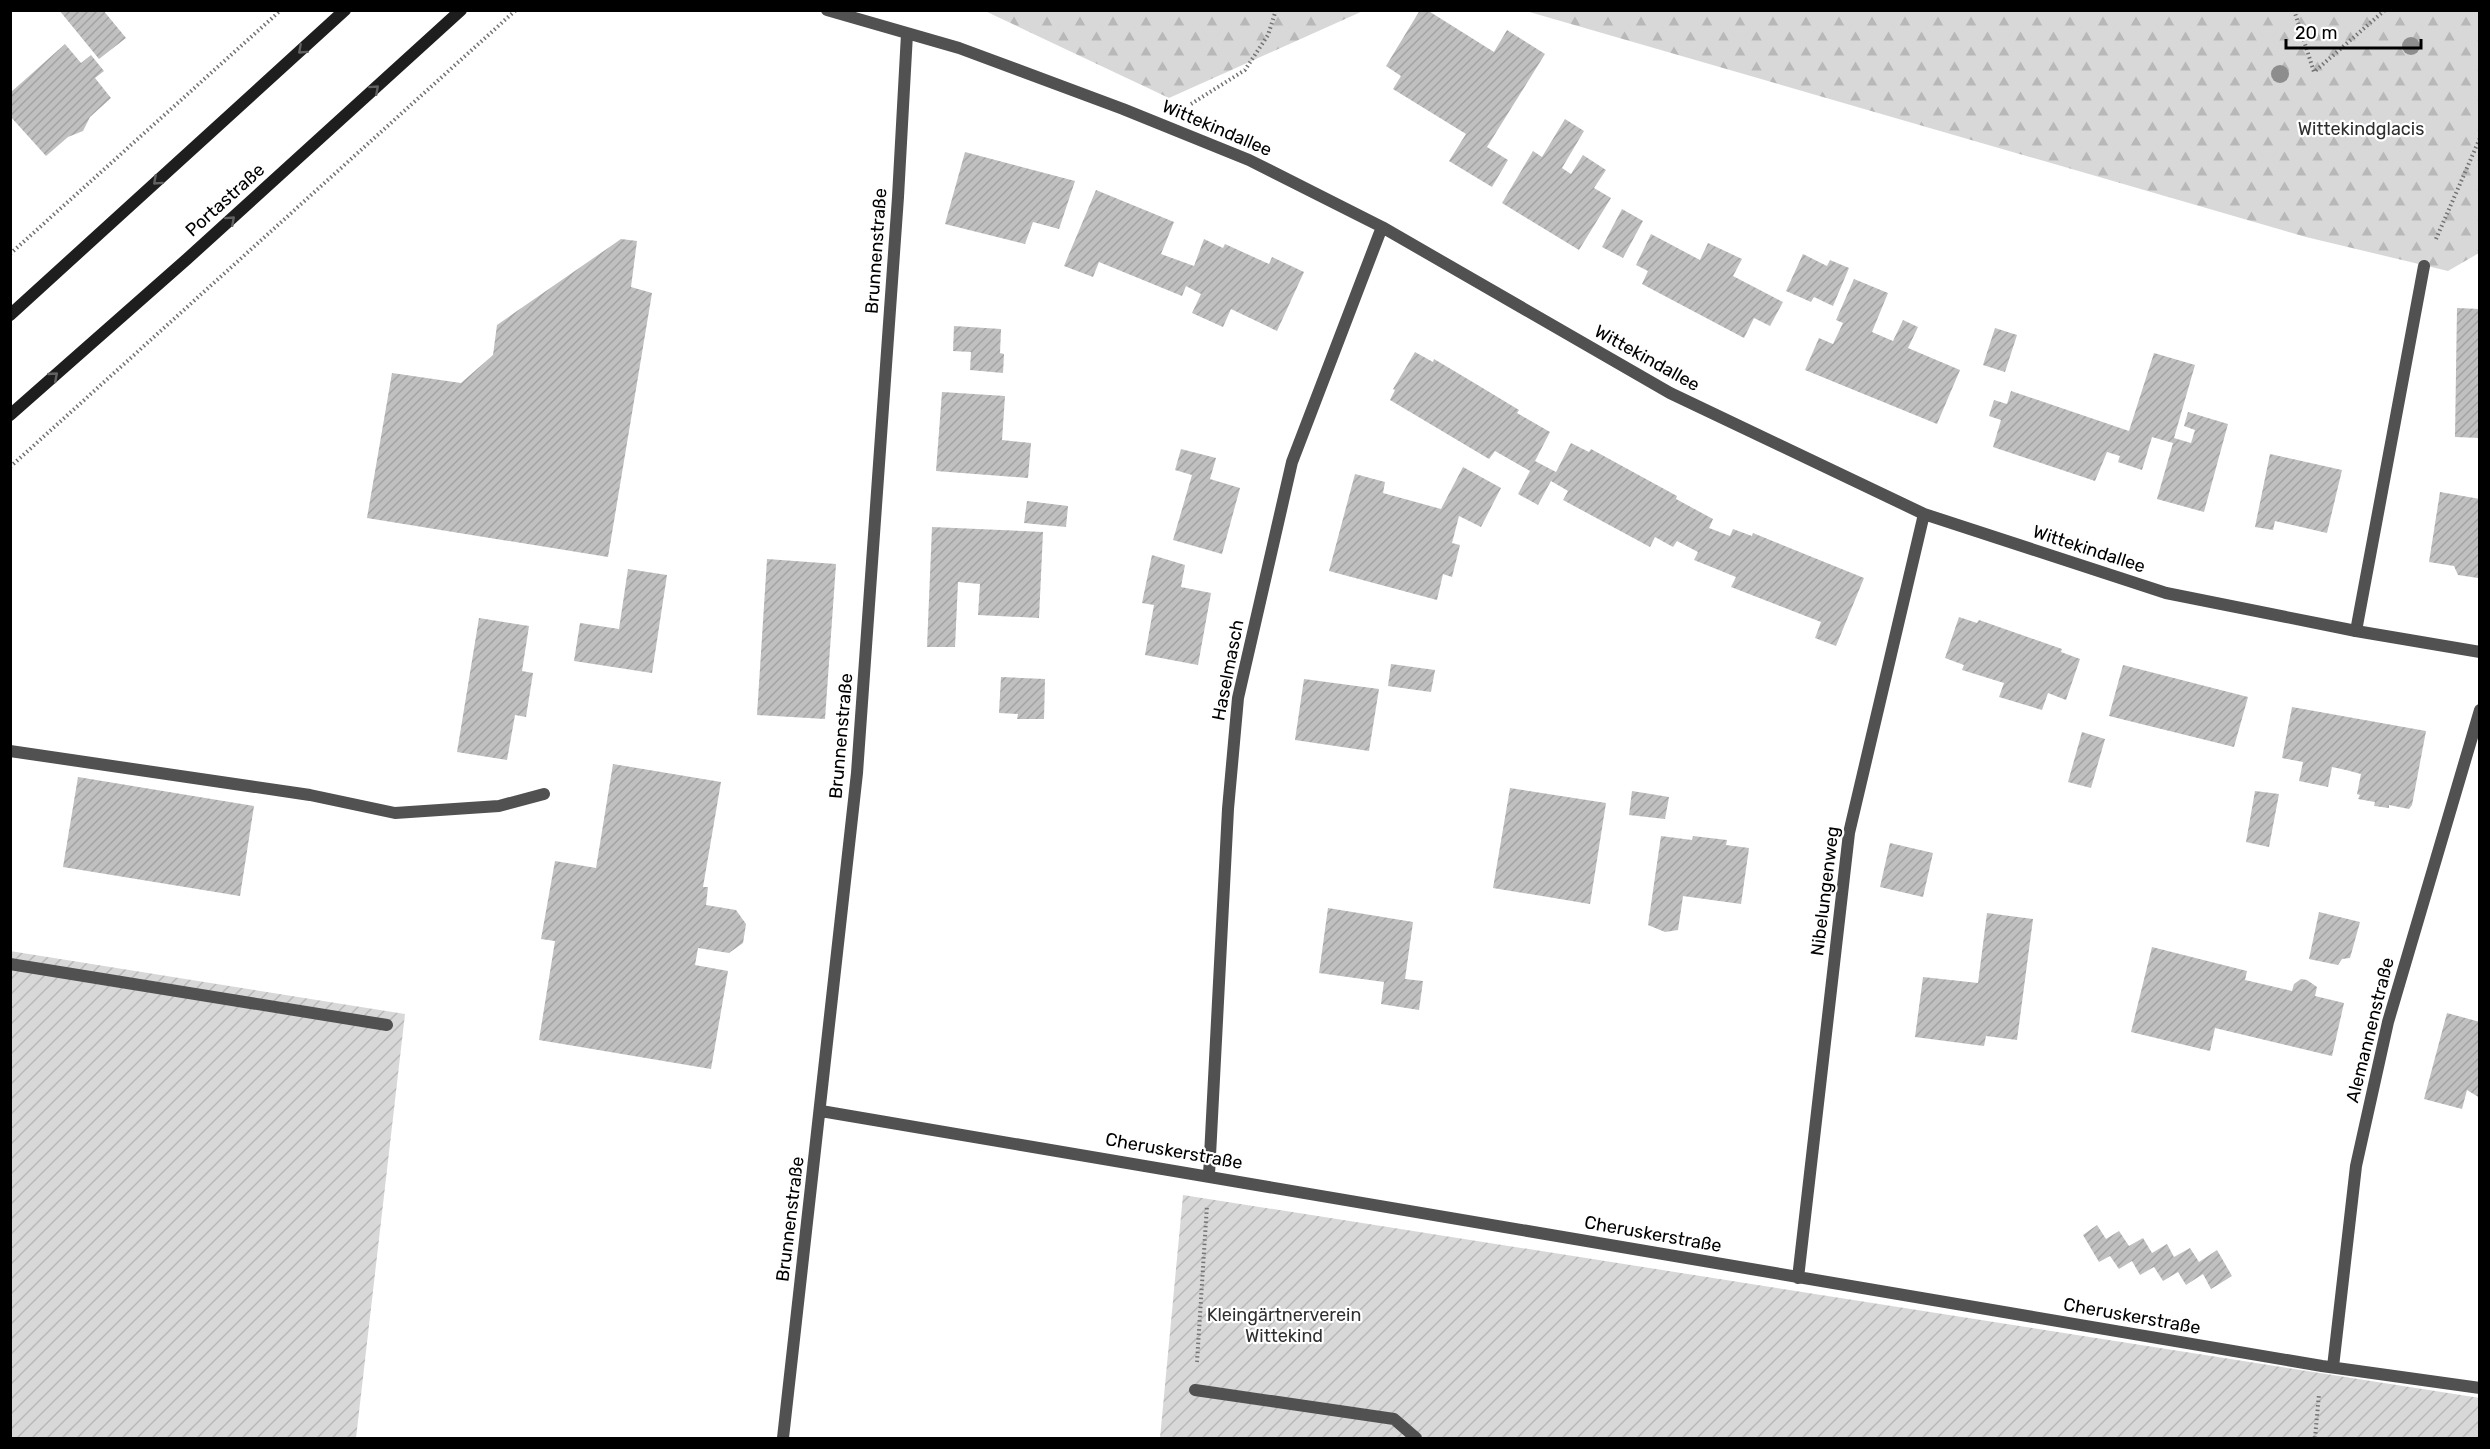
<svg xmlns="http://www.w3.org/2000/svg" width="2490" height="1449" viewBox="0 0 2490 1449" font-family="Rubik,sans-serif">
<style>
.forest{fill:url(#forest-firs)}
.garden{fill:url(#garden-furrows)}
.building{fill:url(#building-hatch)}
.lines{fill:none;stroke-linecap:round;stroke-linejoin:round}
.path{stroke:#737373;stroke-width:4;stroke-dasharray:1.5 3;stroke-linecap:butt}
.lane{stroke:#515151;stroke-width:12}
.street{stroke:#515151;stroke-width:12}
.secondary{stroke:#1e1e1e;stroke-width:12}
.tree{fill:#8d8d8d}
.oneway{stroke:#626262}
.labels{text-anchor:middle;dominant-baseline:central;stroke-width:4.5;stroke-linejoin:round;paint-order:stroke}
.street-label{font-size:18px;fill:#000;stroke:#fff}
.park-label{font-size:18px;fill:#2f2f2f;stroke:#fff}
</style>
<defs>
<pattern id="forest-firs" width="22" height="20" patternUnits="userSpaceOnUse" patternTransform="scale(1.5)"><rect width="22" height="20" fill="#d8d8d8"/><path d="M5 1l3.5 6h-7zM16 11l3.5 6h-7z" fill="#b8b8b8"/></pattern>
<pattern id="garden-furrows" width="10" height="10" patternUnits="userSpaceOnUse" patternTransform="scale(1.5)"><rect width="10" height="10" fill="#d8d8d8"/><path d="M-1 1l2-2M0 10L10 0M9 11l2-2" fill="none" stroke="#b8b8b8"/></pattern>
<pattern id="building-hatch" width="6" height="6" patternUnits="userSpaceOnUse" patternTransform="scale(1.5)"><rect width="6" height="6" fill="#c0c0c0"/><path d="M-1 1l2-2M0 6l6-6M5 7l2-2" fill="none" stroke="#a3a3a3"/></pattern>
</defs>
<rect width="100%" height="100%" fill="#fff"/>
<path class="forest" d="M985,11V10L1363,11L1169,98Z
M1526,11H2479V253L2448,271L2306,237Z"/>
<path class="garden" d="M10,951L405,1014L356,1438H11Z
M1183,1195L2480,1398L2479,1438H1160Z"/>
<path class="building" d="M59,10H103L126,38L99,59Z
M1420,10H1427L1494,52L1507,30L1545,54L1487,147L1508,160L1492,187L1449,161L1466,134L1393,89L1401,76L1386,66Z
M65,44L81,63L91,55L104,71L95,78L111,98L90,117L83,131L68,137L46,156L10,116V93Z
M1565,119L1584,131L1562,168L1571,174L1583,155L1606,170L1594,188L1611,198L1579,250L1502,203L1533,151L1542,157Z
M965,152L1075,181L1059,229L1033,222L1025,244L945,224Z
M1096,190L1174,222L1161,254L1194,266L1204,239L1223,248L1225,244L1269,264L1272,257L1304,272L1277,331L1231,309L1223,327L1192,313L1201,294L1186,286L1182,296L1099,262L1093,277L1064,266Z
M1622,209L1643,221L1623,258L1602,247Z
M1651,234L1700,260L1708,243L1742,259L1733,276L1783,302L1770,326L1754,318L1744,338L1642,284L1648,271L1636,265Z
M621,239L637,241L631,287L652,293L608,557L367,518L392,373L461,383L493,355L497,325Z
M1803,254L1827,266L1830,260L1849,268L1833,306L1814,297L1811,302L1786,291Z
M1854,279L1888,293L1872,332L1893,341L1903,320L1918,327L1908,348L1960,370L1937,424L1805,370L1819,338L1833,344L1843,323L1836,320Z
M2457,308L2480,309V438L2455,437Z
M954,326L1001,329L1000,353L1004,354L1003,373L970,370L971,352L953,351Z
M1995,328L2017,335L2005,372L1983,365Z
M1415,352L1433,362L1434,359L1476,384L1519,410L1517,413L1550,432L1535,461L1556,472L1571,443L1589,452L1591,449L1677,496L1676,499L1713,519L1709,528L1730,536L1733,529L1752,536L1753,533L1864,578L1836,646L1815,638L1821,622L1731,587L1736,577L1694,560L1698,552L1677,541L1673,547L1655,537L1650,547L1563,500L1568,491L1551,481L1538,505L1518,494L1530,471L1495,451L1489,459L1390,400L1395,390L1393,389Z
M2154,353L2195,365L2174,438L2191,443L2195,430L2184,426L2188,412L2228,424L2204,512L2157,499L2173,443L2152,437L2142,470L2118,462L2120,456L2107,452L2095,481L1993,447L2001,420L1989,416L1994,400L2007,404L2011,391L2129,431Z
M942,392L1005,396L1002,440L1031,443L1028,478L936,471Z
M1181,449L1216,458L1210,479L1240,488L1222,554L1173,540L1192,475L1175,470Z
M2270,454L2342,470L2327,533L2275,521L2273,530L2255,527Z
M1463,467L1501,488L1481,527L1459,516L1452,543L1460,545L1452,577L1443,574L1437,600L1329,571L1355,474L1385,482L1383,493L1441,509Z
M2440,492L2480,499L2478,578L2458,575L2454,566L2429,562Z
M1027,501L1068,506L1066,527L1024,523Z
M932,527L1043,532L1039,618L978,615L980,584L958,582L955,647H927Z
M1152,555L1185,565L1181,587L1211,593L1198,665L1145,655L1154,605L1142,603Z
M767,559L836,564L825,719L757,715Z
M628,569L667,575L652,673L574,661L580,623L619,629Z
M1959,617L1977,623L1979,620L2062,649L2061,652L2080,659L2066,700L2048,693L2042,710L1999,697L2004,683L1962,670L1964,665L1945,658Z
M479,618L529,626L522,671L533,673L526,717L515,715L507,760L457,752Z
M1391,664L1435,670L1431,692L1388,686Z
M2123,665L2248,697L2234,747L2109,716Z
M1001,677L1045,679L1044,719H1017L1018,714L999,713Z
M1304,679L1379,689L1369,751L1295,740Z
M2292,707L2426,731L2412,805L2409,809L2389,805V808L2374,806L2375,802L2358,799L2360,795L2357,794L2361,774L2346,770L2332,767L2328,787L2299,781L2303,762L2282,758Z
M2082,732L2105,739L2091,788L2068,782Z
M613,764L721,782L703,887H708L706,905L736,910L746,924L743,943L729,953L698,948L695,965L728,971L711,1069L539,1040L555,941L541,939L555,861L596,868Z
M78,777L254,806L240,896L63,867Z
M1510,788L1606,803L1590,904L1493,888Z
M1632,791L1669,797L1665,819L1629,815Z
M2255,791L2279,794L2269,847L2246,842Z
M1661,836L1692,840L1693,836L1727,840L1726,845L1749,848L1741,904L1683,896L1678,930L1665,932L1648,925Z
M1890,843L1933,853L1923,897L1880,887Z
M1328,908L1413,922L1405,979L1423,981L1419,1010L1381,1004L1384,982L1319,973Z
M2319,912L2360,922L2350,958L2342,959L2338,965L2309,959Z
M1987,913L2033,919L2017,1040L1986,1036L1984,1046L1915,1037L1923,977L1978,983Z
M2152,947L2247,971L2245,980L2292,991L2294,984L2301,979L2307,980L2317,987L2315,996L2344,1003L2332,1056L2215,1028L2210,1051L2131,1032Z
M2447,1013L2480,1022V1098L2467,1090L2462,1109L2424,1099Z
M2097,1225L2106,1239L2119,1231L2129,1246L2143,1238L2152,1253L2167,1244L2174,1257L2190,1248L2199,1262L2217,1250L2232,1276L2211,1289L2203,1274L2186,1285L2178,1272L2163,1281L2154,1267L2140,1275L2132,1261L2119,1269L2110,1256L2099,1262L2083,1235Z"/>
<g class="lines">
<path class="path" d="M2294,10L2314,72L2385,10
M1191,104L1245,70L1268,35L1276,10
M2436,239L2480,138
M10,254L281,10
M10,467L516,10
M1197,1362L1207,1205
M2315,1438L2319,1394"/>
<path class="lane" d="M2356,631L2424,266
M10,751L310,795L395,813L499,806L544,794
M10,964L387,1025
M1195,1390L1394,1419L1416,1438"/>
<path class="street" d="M827,10L959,48L1123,109L1249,160L1382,227L1670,393L1924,514L2166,593L2356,631L2480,652
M821,1111L2322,1366L2480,1388
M1209,1175L1228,809L1238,698L1292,462L1382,227
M1798,1278L1849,833L1924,514
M2333,1367L2356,1166L2388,1022L2480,710
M783,1438L857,773L898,197L907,34"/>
<path class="secondary" d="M10,315L345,10
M10,415L187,259L461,10"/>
</g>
<g class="tree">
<circle cx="2411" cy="46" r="9"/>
<circle cx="2280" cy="74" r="9"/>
</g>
<defs><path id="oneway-chevron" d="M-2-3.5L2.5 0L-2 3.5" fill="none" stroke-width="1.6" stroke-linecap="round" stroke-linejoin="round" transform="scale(1.5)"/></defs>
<g class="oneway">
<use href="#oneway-chevron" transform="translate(302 50) rotate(138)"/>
<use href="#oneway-chevron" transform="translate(375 89) rotate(-42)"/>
<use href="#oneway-chevron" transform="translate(157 181) rotate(138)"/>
<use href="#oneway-chevron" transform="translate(231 220) rotate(-42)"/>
<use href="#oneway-chevron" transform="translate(54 376) rotate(-41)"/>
</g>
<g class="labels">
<g class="street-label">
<text transform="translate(1217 128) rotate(23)">Wittekindallee</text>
<text transform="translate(225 200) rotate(-42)">Portastraße</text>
<text transform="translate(876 251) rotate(-86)">Brunnenstraße</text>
<text transform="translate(1647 358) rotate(29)">Wittekindallee</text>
<text transform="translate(2089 549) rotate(18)">Wittekindallee</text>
<text transform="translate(1228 670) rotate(-79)">Haselmasch</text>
<text transform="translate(841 736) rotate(-85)">Brunnenstraße</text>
<text transform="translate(1825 891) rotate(-83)">Nibelungenweg</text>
<text transform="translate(2370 1030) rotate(-76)">Alemannenstraße</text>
<text transform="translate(1174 1151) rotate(10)">Cheruskerstraße</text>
<text transform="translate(790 1219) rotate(-83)">Brunnenstraße</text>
<text transform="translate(1653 1234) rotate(10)">Cheruskerstraße</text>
<text transform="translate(2132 1316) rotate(10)">Cheruskerstraße</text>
</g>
<g class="park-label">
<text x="2361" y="129">Wittekindglacis</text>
<text x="1284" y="1315">Kleingärtnerverein<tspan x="1284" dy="21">Wittekind</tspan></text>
</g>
</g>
<rect width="2490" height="1449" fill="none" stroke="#000000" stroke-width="24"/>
<path d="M2286 39v9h135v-9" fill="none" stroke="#000000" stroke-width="3"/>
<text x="2295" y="39" font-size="18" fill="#000000" stroke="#ffffff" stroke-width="4.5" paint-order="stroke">20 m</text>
</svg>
